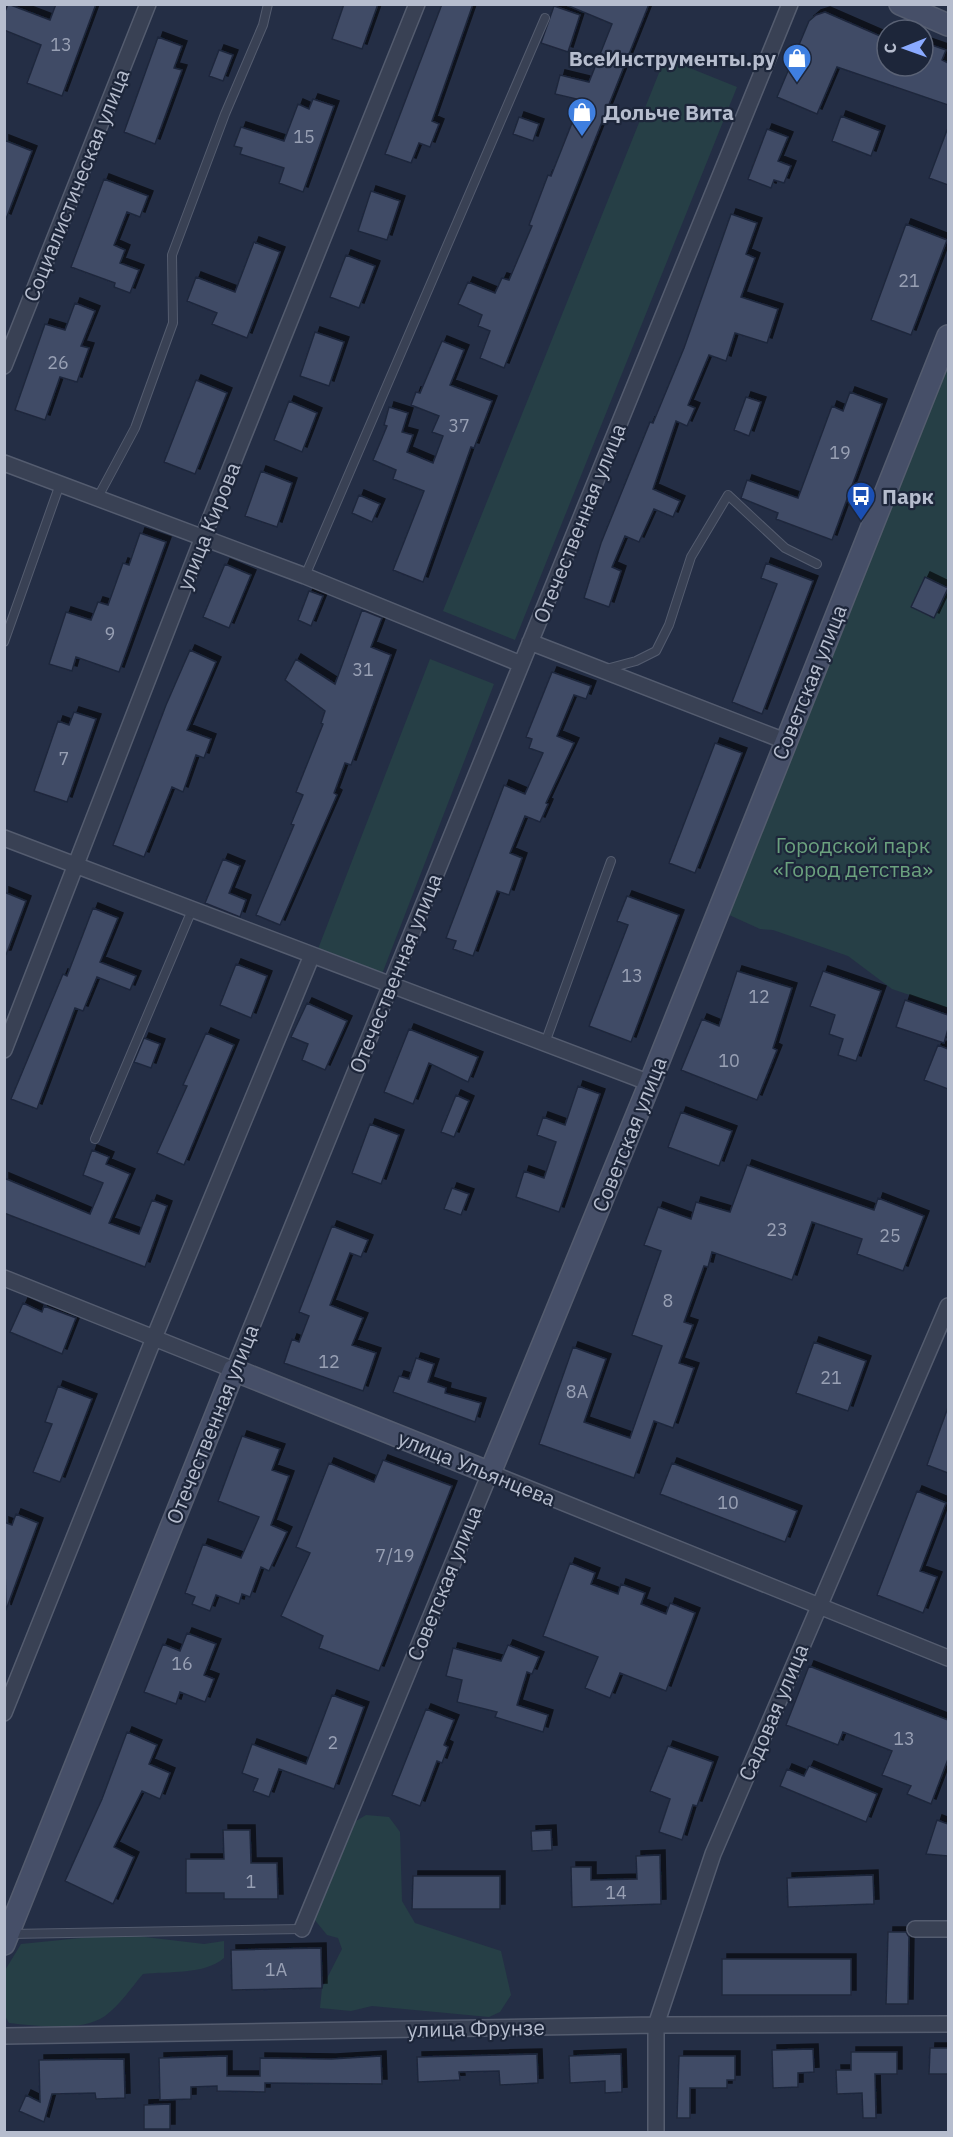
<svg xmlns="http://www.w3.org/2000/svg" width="953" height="2137" viewBox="0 0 953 2137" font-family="'IBM Plex Sans',sans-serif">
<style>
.green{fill:#263f46}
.building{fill:#404b66;stroke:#1f283c;stroke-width:1.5;filter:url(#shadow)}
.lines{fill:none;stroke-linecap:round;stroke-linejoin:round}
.lane-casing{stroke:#545c6f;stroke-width:10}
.street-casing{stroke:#545c6f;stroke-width:18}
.secondary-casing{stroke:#545c6f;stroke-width:24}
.lane{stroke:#394154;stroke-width:8}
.street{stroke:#394154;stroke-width:15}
.secondary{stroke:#464f68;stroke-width:21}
.labels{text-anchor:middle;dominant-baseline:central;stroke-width:4.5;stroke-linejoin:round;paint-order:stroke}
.number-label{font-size:18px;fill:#98a0b4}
.poi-label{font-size:21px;font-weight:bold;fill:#b6bdce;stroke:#1d263a;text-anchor:start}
.street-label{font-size:21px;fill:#b6bdce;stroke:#1d263a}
.park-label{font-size:21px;fill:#6ba17e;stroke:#1d263a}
</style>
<defs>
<filter id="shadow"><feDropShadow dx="5" dy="-5" stdDeviation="0" flood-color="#0009"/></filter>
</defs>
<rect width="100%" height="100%" fill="#242e45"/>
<path class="green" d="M665,58L737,87L515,640L443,611Z
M948,355V1008L892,989L848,956L773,930L760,929L727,914Z
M430,659L494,684L382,974L318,949Z
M366,1815L389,1817L400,1832L402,1901L415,1923L501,1951L511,1995L500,2012L489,2017L372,2006L351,2011L320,2008L322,1988L342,1949L338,1938L327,1935L314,1919L351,1824Z
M120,1934L204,1944L224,1941V1958C204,1975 169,1971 143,1974C131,1988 120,2005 105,2016C83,2032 35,2026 9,2023L5,2016L4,1972L21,1944Z"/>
<path class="building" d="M8,4L50,20L56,4H96L62,96L27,83L41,45L4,30V14Z
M344,4H378L362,49L332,39Z
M442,4H473L432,121L439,124L430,147L419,143L411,163L385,154Z
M564,4H649L504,368L480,358L490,331L478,326L482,315L458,304L468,282L495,293L502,278L509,280L532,226L529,225L548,175L551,176L581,100L555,94L560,75L589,82L612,24Z
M554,6L580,15L568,52L541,43Z
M825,12L887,39V66H923V42L946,50L942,60L948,63V105L837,67L817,114L777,97L809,21L816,15Z
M158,37L182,46L174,68L182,70L155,144L124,132Z
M219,50L233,55L223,81L209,76Z
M313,99L334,106L303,192L279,183L284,168L240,154L242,148L234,146L241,127L284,141L298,104L309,109Z
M841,116L880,131L871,156L832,141Z
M519,117L539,124L533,141L513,134Z
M767,129L788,137L778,161L791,166L784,183L774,180L771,188L748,179Z
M947,130H948V185L929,178Z
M4,140L32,151L6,219L4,218Z
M104,179L148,196L140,217L127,212L114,245L125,250L120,263L139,270L130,293L114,287L115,283L71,267Z
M371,191L400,201L387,240L358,231Z
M731,214L757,223L746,254L755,258L741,297L778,309L767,343L735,333L726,361L709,355L688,405L695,408L687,426L676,421L653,489L680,501L673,517L654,509L639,542L625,536L612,567L621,571L609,607L584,598L601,543L650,422L653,423L684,348Z
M906,224L947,240L911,335L871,320Z
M254,242L280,252L247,338L212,324L217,313L187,301L196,277L235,292Z
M346,255L375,266L359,308L330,297Z
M75,303L95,311L81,346L89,348L77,382L60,377L45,420L15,410L45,324L65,330Z
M315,332L344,342L329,386L300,376Z
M442,341L464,350L450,385L492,401L474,448L471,447L423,582L393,570L424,491L393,479L396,470L373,460L387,426L384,425L389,407L408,413L402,432L413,435L407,452L433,463L443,436L432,432L439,416L411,405L416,392L420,393Z
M196,380L227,393L195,474L164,462Z
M850,392L882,404L832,540L776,519L778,513L741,498L747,480L798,498L832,406L843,411Z
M746,397L761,402L749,436L734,430Z
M289,401L317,413L302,452L274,440Z
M261,471L292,483L277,527L245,516Z
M359,495L380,504L372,522L352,513Z
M140,533L166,542L119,672L76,657L72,671L49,664L66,612L91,620L98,602L108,605L123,563L129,565Z
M766,563L813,581L762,714L732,702L777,584L761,578Z
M225,564L251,575L229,628L203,617Z
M925,577L948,588L934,618L911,607Z
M309,591L323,596L311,626L298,620Z
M362,610L382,618L371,647L391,655L351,765L345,763L334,793L337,795L280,925L256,915L294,825L291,824L303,795L296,792L323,724L321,723L325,711L285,680L296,659L335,684Z
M190,650L216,662L187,730L211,739L204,758L196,755L183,792L172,787L144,857L113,845L166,705Z
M552,672L591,686L586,699L574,695L557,736L574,743L546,803L548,804L540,822L525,816L510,853L522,858L509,895L497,891L473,956L453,949L456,941L446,938L504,785L525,794L543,753L529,748L532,739L526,737Z
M74,712L96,719L67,802L34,791L58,721L69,725Z
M715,743L742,753L695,873L669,863Z
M223,859L240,866L229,893L246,900L240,917L205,903Z
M4,892L26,901L6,955H4Z
M627,896L679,915L631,1042L589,1026L628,925L617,921Z
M93,908L118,918L100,962L136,976L130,990L97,977L83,1011L75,1008L37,1109L11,1099L63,974L67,976Z
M236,964L267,976L251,1018L220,1005Z
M737,971L792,988L773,1048L777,1050L757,1100L681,1070L702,1019L719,1026Z
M823,971L881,991L856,1061L838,1055L843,1039L829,1034L835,1015L810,1006Z
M905,1000L948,1015V1029L944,1043L896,1027Z
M307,1003L347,1021L325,1070L302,1060L308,1044L291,1037Z
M409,1029L478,1057L468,1082L429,1063L413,1104L384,1092Z
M206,1033L234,1045L184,1165L157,1153L187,1086L183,1085Z
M144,1038L160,1044L151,1068L134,1062Z
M938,1045L948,1049V1089L924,1080Z
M578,1086L600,1094L559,1212L516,1197L524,1171L544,1178L556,1142L537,1135L543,1117L565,1125Z
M456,1095L469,1101L454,1137L441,1132Z
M681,1112L732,1131L719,1166L668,1147Z
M370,1124L399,1135L381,1184L352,1173Z
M92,1150L109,1157L106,1164L130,1174L109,1223L139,1234L152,1200L167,1206L145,1267L4,1213V1178L90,1214L103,1183L83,1175Z
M747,1165L874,1210L878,1198L924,1216L903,1271L857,1254L862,1239L812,1222L792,1280L712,1252L708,1267L704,1266L684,1322L693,1325L679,1363L694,1368L673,1428L654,1421L634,1478L539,1444L573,1347L606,1359L584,1422L630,1438L662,1346L632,1335L661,1251L644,1245L658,1207L691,1219L696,1202L730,1212Z
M452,1188L469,1194L461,1215L444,1209Z
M332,1226L368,1240L361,1257L350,1253L330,1305L363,1318L352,1345L376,1353L363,1391L284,1363L292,1339L299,1342L309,1316L299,1312Z
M23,1303L42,1312L44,1306L76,1318L62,1354L10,1332Z
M814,1342L866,1361L848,1411L796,1393Z
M416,1358L434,1364L428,1382L446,1388L445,1393L481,1403L475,1422L393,1392L399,1376L409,1379Z
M58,1386L92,1399L60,1482L33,1472L52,1424L45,1422Z
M947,1410L948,1411V1473L927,1465Z
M242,1436L280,1449L272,1470L289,1476L271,1525L287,1532L269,1571L261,1567L250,1597L242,1594L239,1604L216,1595L210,1611L192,1604L195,1597L185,1593L203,1544L241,1558L259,1517L218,1501Z
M383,1460L452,1486L379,1671L319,1648L323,1636L281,1616L310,1553L296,1547L329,1463L374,1482Z
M672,1463L797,1511L785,1542L660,1494Z
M917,1491L946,1503L920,1571L937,1577L923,1613L877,1595Z
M16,1514L38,1523L6,1610L4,1522L12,1525Z
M570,1563L595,1573L591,1584L618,1594L621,1584L645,1593L641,1604L666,1614L670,1603L695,1613L666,1691L620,1673L610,1698L585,1688L598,1657L543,1636Z
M187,1633L216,1644L204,1675L214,1679L205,1702L180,1692L176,1704L144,1692L163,1644L180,1651Z
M508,1645L539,1657L532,1674L527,1672L517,1705L548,1715L543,1732L495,1717L497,1712L457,1702L462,1680L446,1676L453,1648L501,1661Z
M809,1666L948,1720V1759L931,1804L907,1794L911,1786L882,1775L892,1751L843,1732L838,1745L786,1725Z
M332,1695L364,1707L334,1789L279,1769L269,1797L253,1791L258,1779L242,1773L252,1744L306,1764Z
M426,1709L454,1720L444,1745L448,1747L442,1763L437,1761L420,1806L392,1795Z
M127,1732L157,1745L149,1764L170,1773L160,1799L142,1791L114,1847L134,1857L113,1904L65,1881L102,1799Z
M668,1746L713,1762L697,1806L693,1805L682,1840L659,1832L670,1799L650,1791Z
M809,1766L877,1794L866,1822L780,1786L787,1769L804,1776Z
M937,1820L948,1824V1856L926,1854Z
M223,1830H250L251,1863H277L278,1899H224V1893H186V1859H224Z
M551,1830L552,1850L532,1851L531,1831Z
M660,1855L661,1904L572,1907L571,1867H591V1880L637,1879L636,1856Z
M873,1875L874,1904L788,1907L787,1878Z
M413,1876H500V1909H412Z
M888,1932H906L909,1937L908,2004H886Z
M321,1948L322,1988L232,1990L231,1950Z
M722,1959H851V1995H722Z
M930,2048H948V2074H929Z
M813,2049L814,2072L798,2073V2087L773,2088L772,2050Z
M851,2052H897V2074H875L876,2118H863L862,2093L837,2094L836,2070H851Z
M537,2054L538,2083L500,2085L499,2071L459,2072L460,2080L418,2082L417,2057Z
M621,2054L622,2092L605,2093V2081L570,2083L569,2056Z
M227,2056V2076H260V2058L331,2059L381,2056L382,2084L265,2083V2092L217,2091V2086L191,2087V2099L160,2100L159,2058Z
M679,2056H735V2080H727V2088H690V2118H677Z
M124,2059L125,2098L96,2099L95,2093L52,2094L44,2122L19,2111L26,2095L40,2102L39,2060Z
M170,2104V2129H144V2105Z"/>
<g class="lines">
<g class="lane-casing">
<path id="lane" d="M98,497L135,428L173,323L172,255L225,114L263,25L268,4
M305,576L545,18
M4,642L60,484
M606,669L636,661L656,651L669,625L691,557L728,495L785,548L817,564
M545,1043L611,861
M95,1139L192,910
M10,1934L302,1929"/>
</g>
<g class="street-casing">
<path id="street" d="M4,366L148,4
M4,463L305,576L521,664
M530,642L785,741
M4,838L650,1083
M4,1050L203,537L417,4
M4,1278L234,1370L790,4
M4,1713L154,1338L312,955
M302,1929L490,1473L948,1658
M915,1929H948
M4,2036L656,2025L948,2024
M656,2132V2025L713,1854L948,1306"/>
</g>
<g class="secondary-casing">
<path id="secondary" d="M900,4L948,25
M4,1944L234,1370L490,1473L650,1083L948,336"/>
</g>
<use href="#lane" class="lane"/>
<use href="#street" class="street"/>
<use href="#secondary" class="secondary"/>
</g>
<defs>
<g id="shop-pin" transform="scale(1.5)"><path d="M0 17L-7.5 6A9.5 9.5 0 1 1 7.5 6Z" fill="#3f7fe0" stroke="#1d263a"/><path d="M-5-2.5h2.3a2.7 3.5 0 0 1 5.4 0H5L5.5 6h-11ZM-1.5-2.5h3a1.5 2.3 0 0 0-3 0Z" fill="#fff"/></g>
<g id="bus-pin" transform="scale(1.5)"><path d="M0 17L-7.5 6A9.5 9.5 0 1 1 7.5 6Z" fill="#1a4fb4" stroke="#1d263a"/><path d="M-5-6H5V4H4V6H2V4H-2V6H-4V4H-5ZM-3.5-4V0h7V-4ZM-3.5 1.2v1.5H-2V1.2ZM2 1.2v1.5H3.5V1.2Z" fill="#fff"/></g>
</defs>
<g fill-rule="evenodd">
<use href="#shop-pin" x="797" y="58"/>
<use href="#shop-pin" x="582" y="112"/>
<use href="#bus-pin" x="861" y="496"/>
</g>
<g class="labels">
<g class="number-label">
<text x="61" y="44">13</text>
<text x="304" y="136">15</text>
<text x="909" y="280">21</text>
<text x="58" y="362">26</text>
<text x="459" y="425">37</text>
<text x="840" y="452">19</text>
<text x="110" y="633">9</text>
<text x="363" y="669">31</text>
<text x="64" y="758">7</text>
<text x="632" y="975">13</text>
<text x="759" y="996">12</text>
<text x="729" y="1060">10</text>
<text x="777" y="1229">23</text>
<text x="890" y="1235">25</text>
<text x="668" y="1300">8</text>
<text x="329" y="1361">12</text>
<text x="831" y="1377">21</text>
<text x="577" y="1391">8А</text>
<text x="728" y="1502">10</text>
<text x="395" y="1555">7/19</text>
<text x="182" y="1663">16</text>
<text x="904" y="1738">13</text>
<text x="333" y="1742">2</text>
<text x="251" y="1881">1</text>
<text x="616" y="1892">14</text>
<text x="276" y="1969">1А</text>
</g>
<g class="poi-label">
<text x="776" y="58" text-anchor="end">ВсеИнструменты.ру</text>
<text x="603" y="112">Дольче Вита</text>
<text x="882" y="496">Парк</text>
</g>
<g class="street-label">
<text transform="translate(76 185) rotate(-68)">Социалистическая улица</text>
<text transform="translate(579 523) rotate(-68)">Отечественная улица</text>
<text transform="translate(208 526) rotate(-68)">улица Кирова</text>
<text transform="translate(809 682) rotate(-68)">Советская улица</text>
<text transform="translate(395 973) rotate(-68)">Отечественная улица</text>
<text transform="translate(629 1134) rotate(-68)">Советская улица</text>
<text transform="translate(212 1424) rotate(-68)">Отечественная улица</text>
<text transform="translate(477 1468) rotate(22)">улица Ульянцева</text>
<text transform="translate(444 1583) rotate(-68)">Советская улица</text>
<text transform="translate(773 1712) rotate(-67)">Садовая улица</text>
<text transform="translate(476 2028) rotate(-1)">улица Фрунзе</text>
</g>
<g class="park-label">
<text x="853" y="845">Городской парк<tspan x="853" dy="24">«Город детства»</tspan></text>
</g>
</g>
<rect width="953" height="2137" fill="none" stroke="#b6bdce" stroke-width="12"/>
<g transform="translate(905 48) rotate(269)"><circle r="28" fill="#1d263a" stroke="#5a6275" stroke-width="1.5"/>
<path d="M0-4.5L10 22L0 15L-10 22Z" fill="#8aaaff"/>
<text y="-9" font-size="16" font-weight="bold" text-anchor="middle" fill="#b6bdce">С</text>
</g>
</svg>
